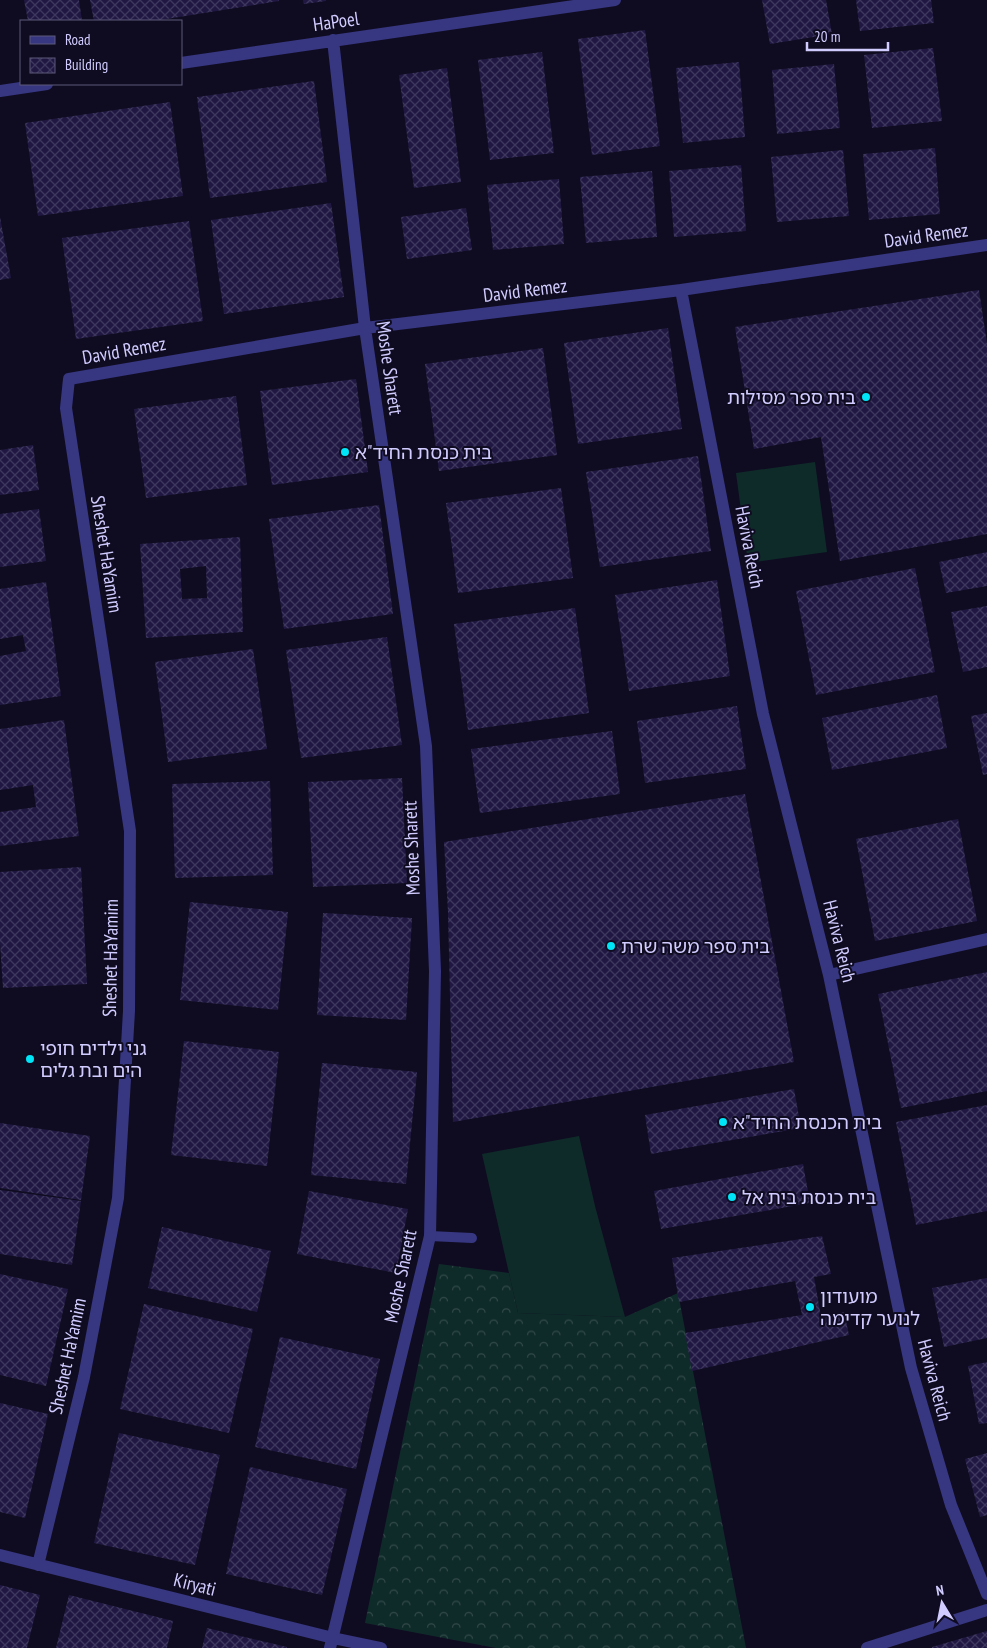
<svg xmlns="http://www.w3.org/2000/svg" width="987" height="1648" viewBox="0 0 987 1648" font-family="'PT Sans Narrow','Noto Sans Hebrew',sans-serif">
<style>
.forest{fill:url(#forest-crowns)}
.pitch{fill:#0f2b29}
.building{fill:url(#building-cross-hatch);fill-rule:evenodd}
.lines{fill:none;stroke-linecap:round;stroke-linejoin:round}
.lane{stroke:#373681;stroke-width:10}
.street{stroke:#373681;stroke-width:12}
.poi-dot{fill:#00e4f7;stroke:#0f0c21;stroke-width:2}
.labels{text-anchor:middle;dominant-baseline:central;stroke-width:4;stroke-linejoin:round;paint-order:stroke}
.street-label{font-size:19px;fill:#d1ccff;stroke:#0f0c21}
.poi-label{font-size:19px;fill:#d1ccff;stroke:#0f0c21;text-anchor:start}
</style>
<defs>
<pattern id="forest-crowns" width="20" height="18" patternUnits="userSpaceOnUse" patternTransform="scale(1.25)"><rect width="20" height="18" fill="#0f2b29"/><path d="M2 6a3 3 0 1 1 6 0M12 15a3 3 0 1 1 6 0" fill="none" stroke="#314949"/></pattern>
<pattern id="building-cross-hatch" width="8" height="8" patternUnits="userSpaceOnUse" patternTransform="scale(1.25)"><rect width="8" height="8" fill="#201842"/><path d="M0 0l8 8M0 8l8-8" fill="none" stroke="#3f385e"/></pattern>
</defs>
<rect width="100%" height="100%" fill="#0f0c21"/>
<path class="forest" d="M439,1264L509,1273L518,1313L625,1317L678,1293L746,1648H496L365,1623Z"/>
<path class="pitch" d="M815,462L827,552L748,563L736,473Z
M579,1136L595,1206L625,1317L518,1313L482,1154Z"/>
<path class="building" d="M24,0H79L82,21H28Z
M90,0H279V1L154,21H94Z
M303,0H326V1L304,4Z
M762,0H826L832,34L770,44Z
M856,0H931L934,23L860,31Z
M645,30L660,146L592,155L578,39Z
M933,48L942,121L872,128L864,55Z
M542,52L554,153L490,160L478,60Z
M739,62L745,137L683,143L676,68Z
M834,64L840,128L777,134L772,70Z
M447,68L461,182L414,188L399,75Z
M314,81L327,182L210,198L197,97Z
M170,102L183,196L38,216L25,123Z
M935,148L940,214L869,220L863,154Z
M843,150L849,216L777,222L771,157Z
M741,165L746,231L674,237L669,171Z
M652,171L657,237L586,243L580,177Z
M559,179L564,244L493,250L487,185Z
M331,203L344,297L224,314L211,220Z
M466,208L472,250L407,259L401,217Z
M0,217L11,278L0,280Z
M189,221L203,321L76,339L62,238Z
M979,290L987,344V534L840,561L821,437L754,449L735,327Z
M668,328L682,429L578,444L564,343Z
M543,348L557,455L439,471L425,364Z
M356,379L368,472L272,485L260,391Z
M236,396L247,485L146,498L134,409Z
M33,445L39,490L0,495V450Z
M698,456L711,551L600,567L586,472Z
M561,488L573,578L458,593L446,503Z
M379,505L393,614L284,629L269,519Z
M39,509L46,561L0,567V514Z
M240,537L243,632L146,638L140,544ZM206,566L207,598L182,599L180,569Z
M987,552V586L946,593L939,562Z
M915,568L935,672L816,695L796,591Z
M717,580L730,676L629,691L615,595Z
M46,582L61,696L0,705V656L26,651L23,635L0,639V589Z
M987,606V667L963,672L951,612Z
M575,608L589,713L468,730L454,624Z
M387,637L402,745L301,758L286,650Z
M253,649L267,749L168,762L155,662Z
M937,695L947,748L832,770L822,718Z
M737,706L746,769L645,783L637,721Z
M987,713V774L983,775L971,716Z
M64,720L79,836L0,846V812L36,807L33,785L0,790V729Z
M612,731L620,794L480,813L471,749Z
M402,778L407,883L313,887L308,782Z
M270,781L273,875L175,878L172,784Z
M745,794L794,1062L453,1122L448,912L444,842Z
M958,819L977,921L875,941L856,839Z
M81,867L87,984L3,988L0,942V872Z
M190,902L288,912L278,1010L180,1000Z
M323,913L412,918L406,1020L317,1015Z
M987,972V1091L901,1108L878,994Z
M184,1041L279,1052L267,1166L171,1155Z
M322,1063L417,1072L406,1184L311,1175Z
M794,1089L801,1128L651,1154L645,1115Z
M987,1105V1211L916,1225L896,1122Z
M0,1123L90,1136L81,1200L0,1188Z
M803,1164L810,1203L661,1229L654,1191Z
M0,1190L81,1201L72,1265L0,1254Z
M309,1191L408,1209L396,1273L297,1254Z
M162,1227L271,1251L257,1312L148,1288Z
M822,1236L831,1274L814,1277L821,1317L844,1312L849,1335L692,1371L685,1333L802,1315L795,1281L679,1302L672,1258Z
M0,1274L68,1289L46,1386L0,1375Z
M987,1278V1338L944,1347L932,1288Z
M144,1304L253,1329L229,1433L120,1409Z
M280,1337L380,1359L356,1469L255,1447Z
M987,1362V1423L979,1424L968,1366Z
M0,1403L48,1414L25,1518L0,1512Z
M119,1433L220,1455L195,1565L94,1543Z
M987,1453V1515L980,1517L965,1459Z
M250,1467L347,1489L322,1595L226,1574Z
M0,1585L40,1595L27,1648H0Z
M69,1595L173,1621L167,1648H56Z
M207,1628L287,1647V1648H202Z
M987,1631V1648H932V1647Z"/>
<g class="lines">
<path class="lane" d="M430,1236L472,1238"/>
<path class="street" d="M181,63L615,0
M0,91L47,84
M681,290L763,714L829,975L911,1368L951,1505L987,1594
M829,975L987,939
M0,1555L333,1638L381,1648
M38,1565L84,1377L118,1198L129,1011L130,831L66,408L69,379L365,328L681,290L987,245
M330,1648L430,1236L435,971L426,746L365,328L333,40
M867,1648L987,1610"/>
</g>
<g class="poi-dot">
<circle cx="866" cy="397" r="5"/>
<circle cx="345" cy="452" r="5"/>
<circle cx="611" cy="946" r="5"/>
<circle cx="30" cy="1059" r="5"/>
<circle cx="723" cy="1122" r="5"/>
<circle cx="732" cy="1197" r="5"/>
<circle cx="810" cy="1307" r="5"/>
</g>
<g class="labels">
<g class="street-label">
<text transform="translate(336 21) rotate(-8)">HaPoel</text>
<text transform="translate(926 235) rotate(-8)">David Remez</text>
<text transform="translate(525 290) rotate(-7)">David Remez</text>
<text transform="translate(124 350) rotate(-10)">David Remez</text>
<text transform="translate(390 368) rotate(82)">Moshe Sharett</text>
<text transform="translate(750 547) rotate(79)">Haviva Reich</text>
<text transform="translate(107 554) rotate(81)">Sheshet HaYamim</text>
<text transform="translate(411 848) rotate(-92)">Moshe Sharett</text>
<text transform="translate(840 941) rotate(76)">Haviva Reich</text>
<text transform="translate(110 958) rotate(-89)">Sheshet HaYamim</text>
<text transform="translate(400 1276) rotate(-78)">Moshe Sharett</text>
<text transform="translate(67 1356) rotate(-78)">Sheshet HaYamim</text>
<text transform="translate(935 1380) rotate(75)">Haviva Reich</text>
<text transform="translate(195 1584) rotate(14)">Kiryati</text>
</g>
<g class="poi-label">
<text x="856" y="397" text-anchor="end">בית ספר מסילות</text>
<text x="355" y="452">בית כנסת החיד"א</text>
<text x="621" y="946">בית ספר משה שרת</text>
<text x="40" y="1048">גני ילדים חופי<tspan x="40" dy="22">הים ובת גלים</tspan></text>
<text x="733" y="1122">בית הכנסת החיד"א</text>
<text x="742" y="1197">בית כנסת בית אל</text>
<text x="820" y="1296">מועודון<tspan x="820" dy="22">לנוער קדימה</tspan></text>
</g>
</g>
<rect x="20" y="20" width="162" height="65" fill="#0f0c21" stroke="#5d597a"/>
<rect x="30" y="36" width="25" height="8" fill="#373681" stroke="#5d597a"/>
<text x="65" y="45" font-size="15" fill="#d1ccff">Road</text>
<rect x="30" y="58" width="25" height="15" fill="url(#building-cross-hatch)" stroke="#5d597a"/>
<text x="65" y="70" font-size="15" fill="#d1ccff">Building</text>
<g transform="translate(942 1603) rotate(350)" stroke="#0f0c21" stroke-width="4" paint-order="stroke">
<path d="M0-4L9 19L0 12L-9 19Z" fill="#d1ccff"/>
<text y="-8" font-size="14" font-weight="bold" text-anchor="middle" fill="#d1ccff">N</text>
</g>
<path d="M807 42v8h81v-8" fill="none" stroke="#d1ccff" stroke-width="2.5"/>
<text x="814" y="42" font-size="15" fill="#d1ccff" stroke="#0f0c21" stroke-width="4" paint-order="stroke">20 m</text>
</svg>
